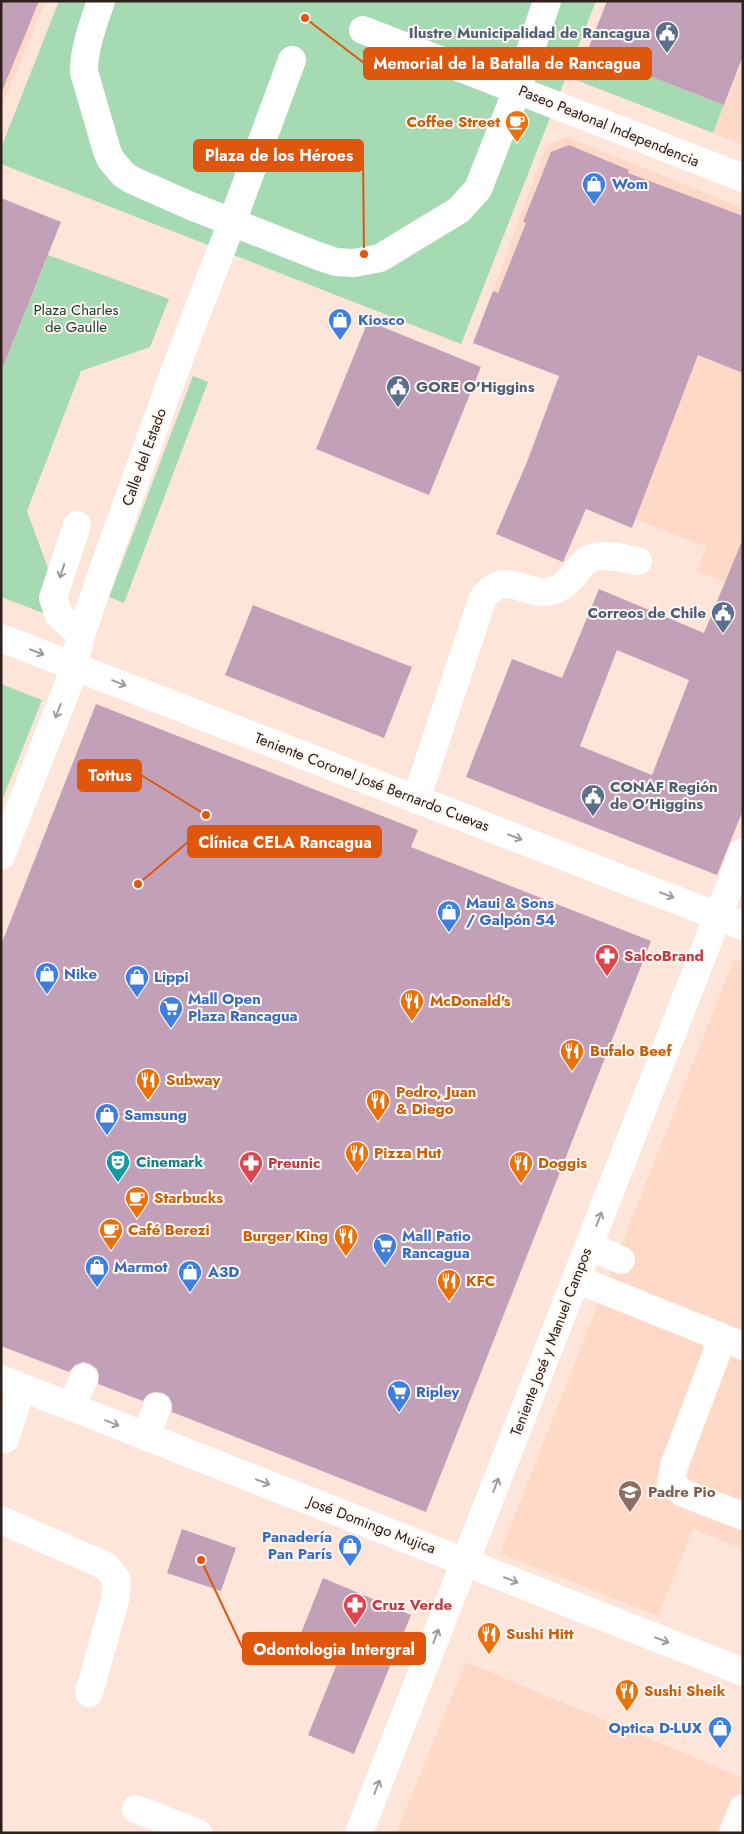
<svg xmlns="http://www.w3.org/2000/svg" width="744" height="1834" viewBox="0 0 744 1834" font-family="Jost,sans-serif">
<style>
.built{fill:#fed9c7}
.green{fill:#a6dab2}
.building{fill:#c2a1b8;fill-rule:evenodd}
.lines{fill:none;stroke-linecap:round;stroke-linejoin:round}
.minor{stroke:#fff;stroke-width:28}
.major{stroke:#fff;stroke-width:28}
.oneway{stroke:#a09b98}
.labels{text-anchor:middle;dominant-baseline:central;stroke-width:4;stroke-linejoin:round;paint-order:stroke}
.service-label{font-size:15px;font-weight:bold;fill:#4e5e75;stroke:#fef6f2;text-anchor:end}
.food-label{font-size:15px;font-weight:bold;fill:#c56008;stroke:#fef6f2;text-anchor:start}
.street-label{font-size:15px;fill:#2d2019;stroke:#fef6f2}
.shop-label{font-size:15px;font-weight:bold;fill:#366cbe;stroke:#fef6f2;text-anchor:start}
.park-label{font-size:15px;fill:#173a22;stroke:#fef6f2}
.health-label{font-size:15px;font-weight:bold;fill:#be3a42;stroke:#fef6f2;text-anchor:start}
.culture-label{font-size:15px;font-weight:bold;fill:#0d838f;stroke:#fef6f2;text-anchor:start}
.education-label{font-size:15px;font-weight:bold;fill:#785e54;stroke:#fef6f2;text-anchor:start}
.leader{fill:none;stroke:#df560d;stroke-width:2}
.callout-dot{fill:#df560d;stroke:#fef6f2;stroke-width:2}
.callout{fill:#df560d;stroke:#df560d;stroke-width:2}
.callout-label{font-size:16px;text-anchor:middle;font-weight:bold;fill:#fff}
</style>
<rect width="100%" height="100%" fill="#fde5da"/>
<path class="built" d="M1,1H46L1,108Z
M743,61V145L713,133Z
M567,137L743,208V589L697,571L707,547L635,519L693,369L493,291L546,146Z
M734,959L743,962V1549L693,1529L658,1616L500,1553Z
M466,1662L743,1778V1786L723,1833H396Z"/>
<path class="green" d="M59,1H596L461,344L1,164V148Z
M587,52L724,105L713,133L576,80Z
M48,255L169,299L150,347L81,371L27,511L53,582L43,613L1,597V372L22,320L1,312V289L30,300Z
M193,376L208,382L124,603L109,597Z
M1,684L42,700L3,798L1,797Z"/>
<path class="building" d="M1,1H39L2,91H1Z
M607,1H743V56L724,105L587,52Z
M569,145L629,170L628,173L743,216V373L698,355L632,528L586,509L563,562L496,534L527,462L559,376L473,343L493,291L498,293L526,223L523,222L551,152Z
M1,198L61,222L3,367H1Z
M368,321L481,367L429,495L316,449Z
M742,541L743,810L717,875L466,777L512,659L562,678L599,589L704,633ZM617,650L689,680L652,775L580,746Z
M253,605L412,667L384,738L225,675Z
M96,704L418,830L411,847L651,941L426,1512L172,1412V1404L169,1397L163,1393L154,1392L147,1395L143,1401L98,1384L99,1376L97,1369L90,1364L83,1362L75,1365L69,1372L1,1346V945Z
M182,1529L236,1548L221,1591L167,1573Z
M323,1578L411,1615L354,1754L308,1735L341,1654L299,1638Z"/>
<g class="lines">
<path class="minor" d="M101,1C93,25 84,47 84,72L107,151L111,160L124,175L132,180L191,206L318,256L336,262L354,263L380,258L459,210L478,189L517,90L547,1
M363,30L743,178
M77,525L53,598L59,615L81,635
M416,800L482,600C504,565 527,600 555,590C562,588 568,581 573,576C577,571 583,562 589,559C602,552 624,559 638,561
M1,856L69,683L81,635L110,550L181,354L232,222L292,60
M589,1246L621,1260
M576,1279L743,1346
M722,1339L674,1466L671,1484L683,1493L743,1516
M1,1379L743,1672
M71,1407L84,1378
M146,1437L157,1407
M5,1439L22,1387
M1,1520L106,1566L117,1580L115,1600L89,1693
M136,1809L198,1833
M359,1833L743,852
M733,1833L743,1808"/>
<path class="major" d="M1,638L743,926"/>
</g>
<defs><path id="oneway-shaft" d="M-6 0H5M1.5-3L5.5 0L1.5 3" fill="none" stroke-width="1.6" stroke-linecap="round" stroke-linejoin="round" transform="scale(1.25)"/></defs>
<g class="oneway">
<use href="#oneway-shaft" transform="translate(62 571) rotate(108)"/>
<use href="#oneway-shaft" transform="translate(37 652) rotate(21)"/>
<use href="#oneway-shaft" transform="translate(119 683) rotate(22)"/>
<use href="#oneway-shaft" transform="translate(58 711) rotate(111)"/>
<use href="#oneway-shaft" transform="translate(515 837) rotate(21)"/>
<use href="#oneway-shaft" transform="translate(667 895) rotate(21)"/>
<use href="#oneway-shaft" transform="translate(599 1219) rotate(-69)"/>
<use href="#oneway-shaft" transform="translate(112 1423) rotate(22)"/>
<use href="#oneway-shaft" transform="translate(263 1482) rotate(21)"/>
<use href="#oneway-shaft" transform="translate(496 1485) rotate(-69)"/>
<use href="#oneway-shaft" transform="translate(511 1580) rotate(22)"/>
<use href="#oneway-shaft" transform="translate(436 1636) rotate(-69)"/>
<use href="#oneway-shaft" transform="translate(662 1640) rotate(21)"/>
<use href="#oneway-shaft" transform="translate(377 1787) rotate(-69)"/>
</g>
<defs>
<g id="civic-pin" transform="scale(1.25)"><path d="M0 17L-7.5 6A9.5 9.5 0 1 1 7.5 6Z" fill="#5c6f8a" stroke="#fef6f2"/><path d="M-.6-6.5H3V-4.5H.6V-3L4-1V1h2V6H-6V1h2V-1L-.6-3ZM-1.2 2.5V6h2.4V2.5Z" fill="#fff"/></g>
<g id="cafe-pin" transform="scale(1.25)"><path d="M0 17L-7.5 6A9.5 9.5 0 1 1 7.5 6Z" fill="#e8710a" stroke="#fef6f2"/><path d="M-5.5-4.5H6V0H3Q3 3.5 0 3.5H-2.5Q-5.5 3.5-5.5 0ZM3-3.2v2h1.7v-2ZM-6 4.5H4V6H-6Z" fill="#fff"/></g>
<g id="shop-pin" transform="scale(1.25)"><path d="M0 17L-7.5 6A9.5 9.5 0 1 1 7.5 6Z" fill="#3f7fe0" stroke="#fef6f2"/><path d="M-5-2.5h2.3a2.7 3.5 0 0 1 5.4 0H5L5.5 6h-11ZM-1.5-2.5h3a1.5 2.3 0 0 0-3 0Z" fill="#fff"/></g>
<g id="pharmacy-pin" transform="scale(1.25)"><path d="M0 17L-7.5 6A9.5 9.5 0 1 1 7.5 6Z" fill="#e0444e" stroke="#fef6f2"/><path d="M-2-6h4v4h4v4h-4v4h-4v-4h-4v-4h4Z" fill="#fff"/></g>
<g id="restaurant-pin" transform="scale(1.25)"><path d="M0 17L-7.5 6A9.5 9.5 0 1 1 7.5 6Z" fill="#e8710a" stroke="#fef6f2"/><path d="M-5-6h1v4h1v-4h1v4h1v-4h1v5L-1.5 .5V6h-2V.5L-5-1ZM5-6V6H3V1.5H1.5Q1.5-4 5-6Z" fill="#fff"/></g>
<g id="supermarket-pin" transform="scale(1.25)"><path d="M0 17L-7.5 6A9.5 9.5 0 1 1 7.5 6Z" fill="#3f7fe0" stroke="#fef6f2"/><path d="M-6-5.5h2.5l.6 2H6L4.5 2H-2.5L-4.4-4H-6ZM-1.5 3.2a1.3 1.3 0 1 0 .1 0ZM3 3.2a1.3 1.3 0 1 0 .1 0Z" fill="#fff"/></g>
<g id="theatre-pin" transform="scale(1.25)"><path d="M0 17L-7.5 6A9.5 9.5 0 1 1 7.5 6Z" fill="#0f9aa8" stroke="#fef6f2"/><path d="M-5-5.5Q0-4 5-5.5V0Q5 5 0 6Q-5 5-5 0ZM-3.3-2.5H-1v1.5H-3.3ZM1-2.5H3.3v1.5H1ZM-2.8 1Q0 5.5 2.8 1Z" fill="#fff"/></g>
<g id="school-pin" transform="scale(1.25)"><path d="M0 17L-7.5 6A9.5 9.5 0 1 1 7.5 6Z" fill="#8d6e63" stroke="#fef6f2"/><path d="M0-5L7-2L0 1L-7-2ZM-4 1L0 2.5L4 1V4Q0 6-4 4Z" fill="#fff"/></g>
</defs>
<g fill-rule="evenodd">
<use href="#civic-pin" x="667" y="33"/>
<use href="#cafe-pin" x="517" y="122"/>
<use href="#shop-pin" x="594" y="184"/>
<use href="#shop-pin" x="340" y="320"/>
<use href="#civic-pin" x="398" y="387"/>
<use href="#civic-pin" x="723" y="613"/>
<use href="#civic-pin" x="593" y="796"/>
<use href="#shop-pin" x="449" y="912"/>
<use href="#pharmacy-pin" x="607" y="956"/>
<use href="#shop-pin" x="47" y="974"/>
<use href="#shop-pin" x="137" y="977"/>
<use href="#restaurant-pin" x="412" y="1001"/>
<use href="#supermarket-pin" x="171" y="1008"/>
<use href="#restaurant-pin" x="572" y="1051"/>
<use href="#restaurant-pin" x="148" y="1080"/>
<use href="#restaurant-pin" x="378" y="1101"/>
<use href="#shop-pin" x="107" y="1115"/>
<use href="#restaurant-pin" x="357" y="1153"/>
<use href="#theatre-pin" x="118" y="1162"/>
<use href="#pharmacy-pin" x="251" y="1163"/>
<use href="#restaurant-pin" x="521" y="1163"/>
<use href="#cafe-pin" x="137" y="1198"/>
<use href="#cafe-pin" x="111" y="1230"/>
<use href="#restaurant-pin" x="346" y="1236"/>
<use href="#supermarket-pin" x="385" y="1245"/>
<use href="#shop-pin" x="97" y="1267"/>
<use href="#shop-pin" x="190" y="1272"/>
<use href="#restaurant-pin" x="449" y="1281"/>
<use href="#supermarket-pin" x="399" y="1392"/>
<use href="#school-pin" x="630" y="1492"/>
<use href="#shop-pin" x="350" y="1546"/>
<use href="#pharmacy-pin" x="355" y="1605"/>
<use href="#restaurant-pin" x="489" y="1634"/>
<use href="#restaurant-pin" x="627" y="1691"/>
<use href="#shop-pin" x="720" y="1728"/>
</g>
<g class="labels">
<g class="service-label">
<text x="650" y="33">Ilustre Municipalidad de Rancagua</text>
<text x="416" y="387" text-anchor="start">GORE O'Higgins</text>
<text x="706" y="613">Correos de Chile</text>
<text x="610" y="787" text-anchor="start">CONAF Región<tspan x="610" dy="17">de O'Higgins</tspan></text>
</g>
<g class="food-label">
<text x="500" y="122" text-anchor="end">Coffee Street</text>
<text x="430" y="1001">McDonald's</text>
<text x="590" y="1051">Bufalo Beef</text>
<text x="166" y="1080">Subway</text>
<text x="396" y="1092">Pedro, Juan<tspan x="396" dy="17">&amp; Diego</tspan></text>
<text x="374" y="1153">Pizza Hut</text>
<text x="538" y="1163">Doggis</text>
<text x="154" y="1198">Starbucks</text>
<text x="128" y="1230">Café Berezi</text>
<text x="328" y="1236" text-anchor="end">Burger King</text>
<text x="466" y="1281">KFC</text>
<text x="506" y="1634">Sushi Hitt</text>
<text x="644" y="1691">Sushi Sheik</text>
</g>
<g class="street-label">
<text transform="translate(609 126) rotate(22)">Paseo Peatonal Independencia</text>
<text transform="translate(144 457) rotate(-70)">Calle del Estado</text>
<text transform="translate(372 782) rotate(21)">Teniente Coronel José Bernardo Cuevas</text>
<text transform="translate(551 1342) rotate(-69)">Teniente José y Manuel Campos</text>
<text transform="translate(372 1525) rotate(21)">José Domingo Mujica</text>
</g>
<g class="shop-label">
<text x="612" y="184">Wom</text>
<text x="358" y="320">Kiosco</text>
<text x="466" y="903">Maui &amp; Sons<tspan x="466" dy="17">/ Galpón 54</tspan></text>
<text x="64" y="974">Nike</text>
<text x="154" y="977">Lippi</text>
<text x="188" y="999">Mall Open<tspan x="188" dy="17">Plaza Rancagua</tspan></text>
<text x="124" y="1115">Samsung</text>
<text x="402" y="1236">Mall Patio<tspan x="402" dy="17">Rancagua</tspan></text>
<text x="114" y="1267">Marmot</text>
<text x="208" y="1272">A3D</text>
<text x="416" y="1392">Ripley</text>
<text x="332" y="1537" text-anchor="end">Panadería<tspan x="332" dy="17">Pan París</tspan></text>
<text x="702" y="1728" text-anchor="end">Optica D-LUX</text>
</g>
<g class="park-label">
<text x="76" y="310">Plaza Charles<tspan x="76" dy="17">de Gaulle</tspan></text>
</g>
<g class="health-label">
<text x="624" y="956">SalcoBrand</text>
<text x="268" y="1163">Preunic</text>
<text x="372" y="1605">Cruz Verde</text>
</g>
<g class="culture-label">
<text x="136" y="1162">Cinemark</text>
</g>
<g class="education-label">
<text x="648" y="1492">Padre Pio</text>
</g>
</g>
<path class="leader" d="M305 18L364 63M364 254L363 155M206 815L141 775M138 884L188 842M201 1560L243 1649"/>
<g class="callout-dot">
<circle cx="305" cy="18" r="5"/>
<circle cx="364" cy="254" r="5"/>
<circle cx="206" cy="815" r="5"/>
<circle cx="138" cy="884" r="5"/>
<circle cx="201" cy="1560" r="5"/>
</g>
<g class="callout">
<rect x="364" y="48" width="287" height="31" rx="5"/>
<rect x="194" y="140" width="169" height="31" rx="5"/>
<rect x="78" y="760" width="63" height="31" rx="5"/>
<rect x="188" y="826" width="193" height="31" rx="5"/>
<rect x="243" y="1633" width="182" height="31" rx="5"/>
</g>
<g class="callout-label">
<text x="507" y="69">Memorial de la Batalla de Rancagua</text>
<text x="279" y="161">Plaza de los Héroes</text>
<text x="110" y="781">Tottus</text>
<text x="285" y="848">Clínica CELA Rancagua</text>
<text x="334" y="1655">Odontologia Intergral</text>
</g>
<rect width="744" height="1834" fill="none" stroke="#2d2019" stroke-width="5"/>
</svg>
